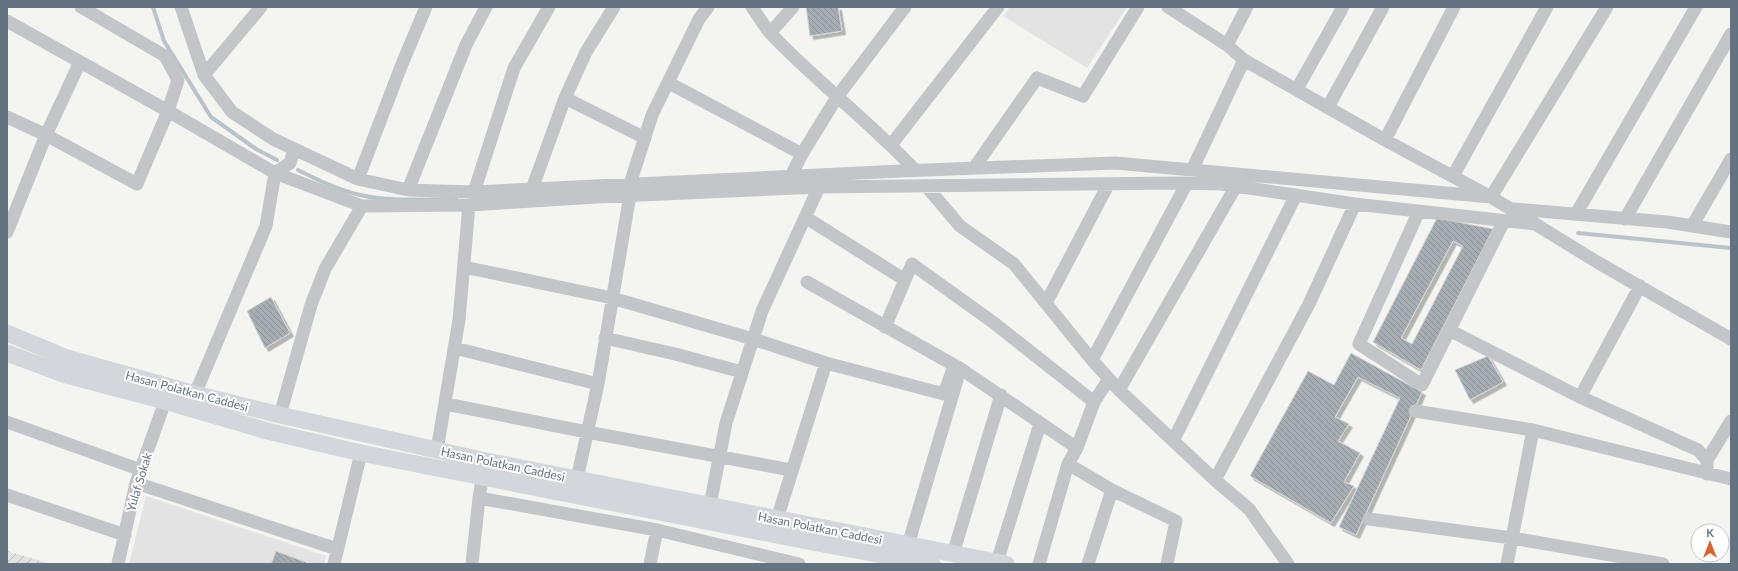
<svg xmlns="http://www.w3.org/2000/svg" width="1738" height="571" viewBox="0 0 1738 571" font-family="Lato,sans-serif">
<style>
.built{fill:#e2e3e2}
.industrial{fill:url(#industrial-furrows)}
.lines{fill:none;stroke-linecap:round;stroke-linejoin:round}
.stream{stroke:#bac3c8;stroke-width:4}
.building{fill:url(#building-back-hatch);stroke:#d6d6d4;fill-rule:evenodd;filter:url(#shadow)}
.minor{stroke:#c3c5c9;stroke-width:13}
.major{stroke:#d3d7db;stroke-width:17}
.labels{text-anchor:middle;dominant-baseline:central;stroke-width:4;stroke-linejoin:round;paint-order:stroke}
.street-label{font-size:12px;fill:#657280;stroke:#fff}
</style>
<defs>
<pattern id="industrial-furrows" width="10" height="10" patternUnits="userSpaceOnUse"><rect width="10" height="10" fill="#e2e3e2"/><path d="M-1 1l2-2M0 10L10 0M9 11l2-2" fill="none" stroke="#bbbcbc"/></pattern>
<pattern id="building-back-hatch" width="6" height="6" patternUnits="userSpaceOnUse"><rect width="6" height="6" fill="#a7aeb3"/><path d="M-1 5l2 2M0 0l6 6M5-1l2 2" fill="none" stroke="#8c9297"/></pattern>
<filter id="shadow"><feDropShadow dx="3.5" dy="3.5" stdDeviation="0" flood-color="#0004"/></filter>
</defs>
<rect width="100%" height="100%" fill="#f4f4f1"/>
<path class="built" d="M1010,7H1127L1087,68L1003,16Z
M146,496L326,556L324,564H129Z"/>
<path class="industrial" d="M7,551L51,564H7Z"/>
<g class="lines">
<path class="stream" d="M153,7L164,41L211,117L256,149L277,160
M298,170C318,180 338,190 360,195C389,202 426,199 456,199
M1578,233L1731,248"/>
</g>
<path class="building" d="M806,7H838L842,31L810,36Z
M1437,218L1493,229L1421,370L1373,342ZM1453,241L1463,246L1412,344L1401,338Z
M271,297L290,333L265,348L247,311Z
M1351,353L1422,392L1356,535L1339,527L1400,398L1358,377L1335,417L1349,424L1338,441L1360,453L1344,482L1354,486L1331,523L1250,476L1308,371L1334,385Z
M1488,356L1503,382L1470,400L1455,370Z
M276,551L308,563V564H271Z"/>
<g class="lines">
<path class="minor" d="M181,7L204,75L232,112L273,139L358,179L408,190L474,192L900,171L1115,163L1491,197L1607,7
M752,7C758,16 764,26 771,34C817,82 870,122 915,170
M1168,7L1227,45L1244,60L1385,140L1491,197L1597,262L1731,339
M7,21L168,111L275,173L362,206L469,205L597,197L819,187L1176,183L1222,184L1355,204L1535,224
M770,33L793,7
M1227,45L1247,7
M204,75L261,7
M669,83L802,154L837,97L905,7
M1297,89L1343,7
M565,98L645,138
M1328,107L1383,7
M7,117L46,135L137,184L168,111L178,80L165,56L81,7
M1385,140L1454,7
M891,145L998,7
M974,168L1037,78L1083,96L1138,7
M1192,170L1244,60
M791,176L802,154
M1453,176L1547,7
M358,179L402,64L426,7
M630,184L652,115L699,19L708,7
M926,186L960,226L1014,264L1092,360L1119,390L1215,480L1249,509L1288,564
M532,189L565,98L586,52L614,7
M408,190L466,45L486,7
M474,192L514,68L549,7
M1514,209L1667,222L1731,232
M1419,211L1359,344L1422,385L1504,221
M1576,214L1696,7
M805,217L905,280L885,327
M1625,219L1731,34
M1692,226L1731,159
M7,232L46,135L80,62
M464,267L612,298L753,339L826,363L944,394L954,366
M905,280L912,264L994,323L1094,402
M807,282L961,369L1077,448
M1046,303L1108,185
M1449,330L1580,397L1698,450L1707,460V474
M605,338L675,354L742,372
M455,348L598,384
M1092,360L1187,183
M1119,390L1236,186
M195,394L266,226L275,173L290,163L294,150
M1580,397L1640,286
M446,404L587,432L791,470
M1415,411L1533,430L1731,479
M280,415L311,305L325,269L362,206
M7,422L141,470
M1173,441L1296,195
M437,450L459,320L469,205
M1707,460L1731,421
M1068,464L1112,490L1176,521L1167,564
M577,479L598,384L630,195
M1215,480L1309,304L1355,204
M136,483L337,549
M7,495L125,535
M479,498L657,530L799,564
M710,505L726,423L762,311L819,187
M777,519L826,363
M1369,519L1512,538L1663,564
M908,545L957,380
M953,554L1001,395
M997,562L1040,424
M118,564L136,483L168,393
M334,564L361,453
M472,564L479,498L484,468
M650,564L657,530
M1039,564L1068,464L1077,448L1094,402L1109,379
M1088,564L1112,490
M1507,564L1533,430"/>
<path class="major" d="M7,333L67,358L195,394L280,415L486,461L1006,564
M7,353L66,375L165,401L267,431L361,453L812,542L932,564"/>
</g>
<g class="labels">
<g class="street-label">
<text transform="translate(187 391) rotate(15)">Hasan Polatkan Caddesi</text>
<text transform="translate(503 464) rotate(12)">Hasan Polatkan Caddesi</text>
<text transform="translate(139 482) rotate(-73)">Yulaf Sokak</text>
<text transform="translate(820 528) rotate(11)">Hasan Polatkan Caddesi</text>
</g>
</g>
<rect width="1738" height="571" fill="none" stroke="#657280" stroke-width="16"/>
<g transform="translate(1710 543)"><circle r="19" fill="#ffffff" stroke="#c1c7cc"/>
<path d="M0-3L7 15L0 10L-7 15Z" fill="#d7632e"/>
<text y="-6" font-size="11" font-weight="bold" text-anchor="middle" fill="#657280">K</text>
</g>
</svg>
